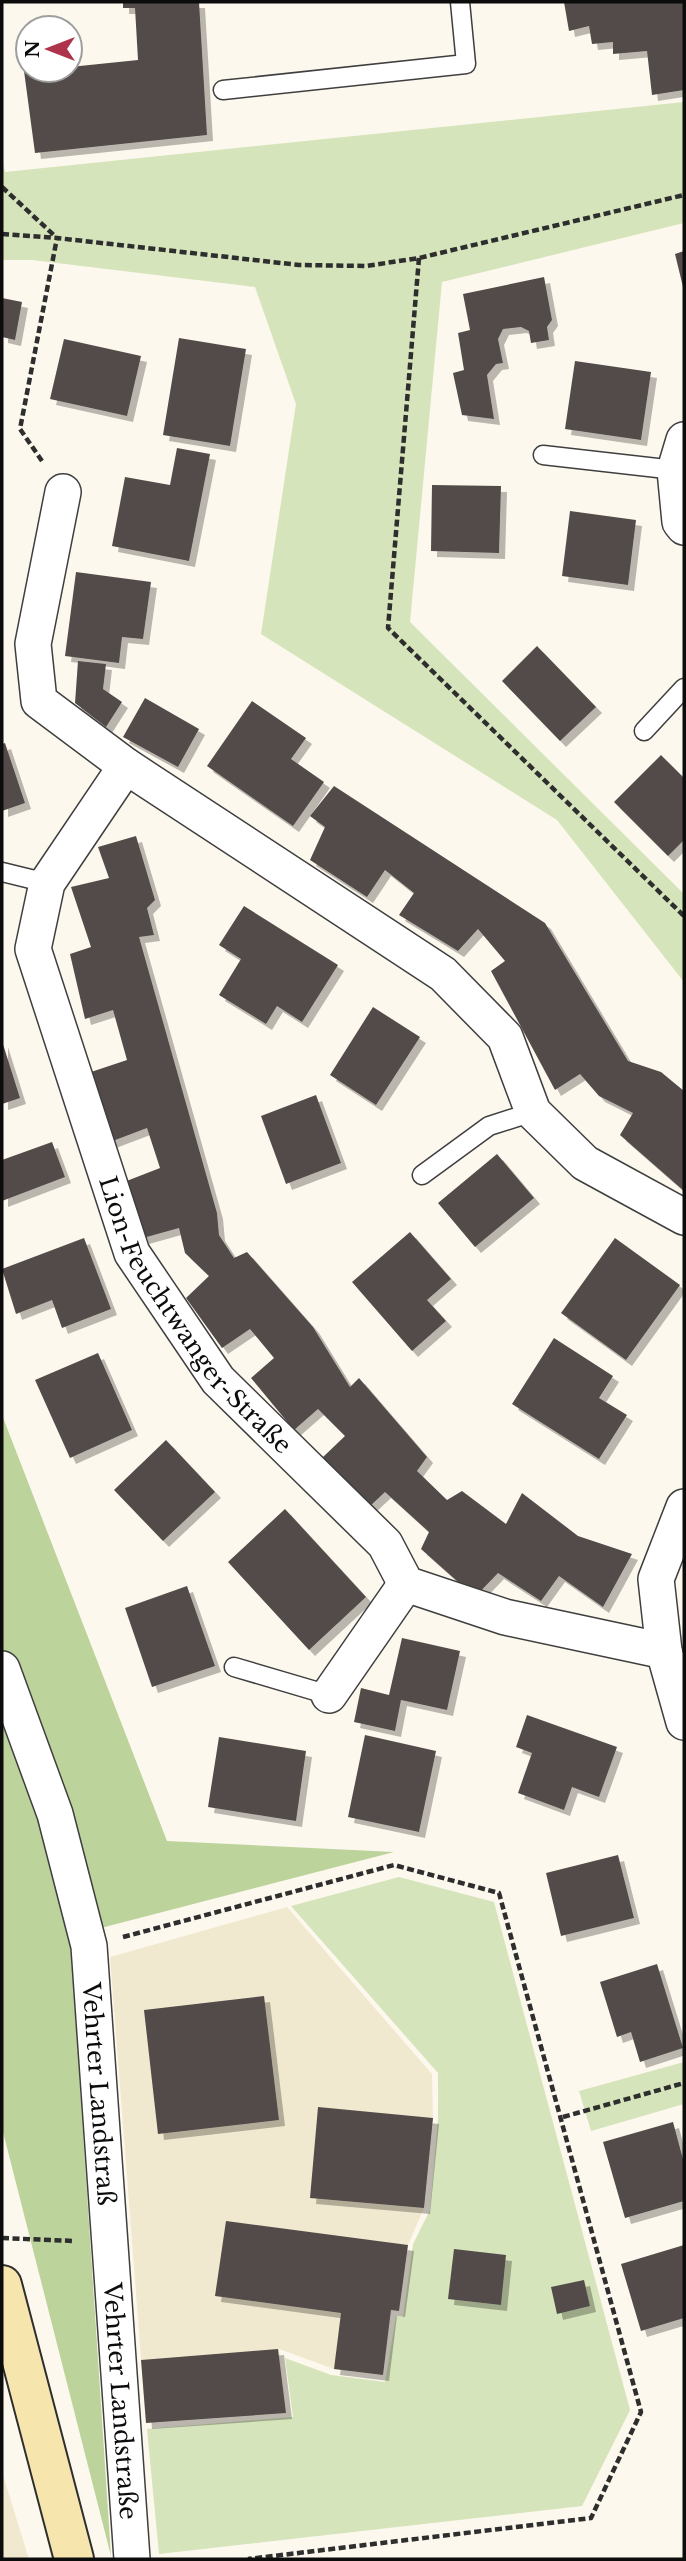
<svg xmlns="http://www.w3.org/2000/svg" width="686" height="2561" viewBox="0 0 686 2561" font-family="'Libre Baskerville',serif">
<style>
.farmland{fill:#f1e9cf}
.green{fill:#d5e4ba}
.forest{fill:#bcd39b}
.building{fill:#534c49;filter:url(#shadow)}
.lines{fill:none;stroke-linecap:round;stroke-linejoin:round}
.service-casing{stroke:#3f3f3f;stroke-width:21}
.minor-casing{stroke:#3f3f3f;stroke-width:38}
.secondary-casing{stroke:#2e2e2e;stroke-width:42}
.path{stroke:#2e2e2e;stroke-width:4.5;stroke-dasharray:7 3.5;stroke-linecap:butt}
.service{stroke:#fff;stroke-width:18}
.minor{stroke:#fff;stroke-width:35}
.secondary{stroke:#f7e5ae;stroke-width:38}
.labels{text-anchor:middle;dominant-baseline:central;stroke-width:7;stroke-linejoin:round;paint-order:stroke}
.street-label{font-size:24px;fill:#0c0c0c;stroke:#fff}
</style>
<defs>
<filter id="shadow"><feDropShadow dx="6" dy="6" stdDeviation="0" flood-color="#0004"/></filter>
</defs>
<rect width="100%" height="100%" fill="#fdf8ed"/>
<path class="farmland" d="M287,1907L432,2074L433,2118L424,2208L408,2245L399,2311L391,2310L383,2375L334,2369L279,2349L286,2413L146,2423L110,1957Z
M2,2472L29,2559H2Z"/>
<path class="green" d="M684,102V223L442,282L410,622L684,894V982L557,820L261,634L296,404L255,287L32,260H2V160L5,172Z
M399,1877L494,1902L630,2410L582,2506L159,2554L147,2429L293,2417L285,2358L331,2375L385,2382L396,2316L403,2317L413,2244L430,2210L438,2118V2073L291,1906Z
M684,2062V2104L591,2131L579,2091Z"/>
<path class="forest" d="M2,1415L167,1841L394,1852L70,1936L111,2556L2,2128Z"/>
<path class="building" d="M123,2H199L207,135L35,153L24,71L70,70V67L138,60L135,8H123Z
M564,2H684V90L652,95L647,51L613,54V42L592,44L589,26L569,31Z
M684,251V287H683L675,254Z
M544,277L552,320L547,327L549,340L531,343L529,331L521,327L503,329L498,339L503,363L496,364L487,375L494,419L462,415L453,373L464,370L458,333L470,330L463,294Z
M2,298L22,302L15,340L2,337Z
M179,338L246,349L230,446L163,435Z
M64,339L141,356L127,416L50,399Z
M575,361L651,372L641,440L565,429Z
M177,448L210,454L189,561L112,546L125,477L170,485Z
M432,485L501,486L499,553L431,551Z
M570,511L636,520L628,585L562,576Z
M76,572L151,582L143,639L122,637L119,663L65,656Z
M537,646L596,707L560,741L502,681Z
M78,661L106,664L103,689L122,702L106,727L75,703Z
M145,698L199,729L178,767L123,737Z
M252,701L306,738L291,759L324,782L293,826L207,766Z
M5,743L25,803L2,811V744Z
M661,755L684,778V840L668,856L614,802Z
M334,786L545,923L628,1061L661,1072L684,1091V1191L620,1135L633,1113L599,1096L580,1074L555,1090L491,971L505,961L478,929L458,951L399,915L414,893L385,870L367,897L310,860L325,827L310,816Z
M136,836L155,900L147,908L154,935L139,937L217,1213L219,1235L234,1258L247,1252L313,1327L350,1387L359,1378L427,1457L417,1471L447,1500L462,1491L506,1524L522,1493L578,1536L632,1554L603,1607L559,1576L541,1601L498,1573L475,1597L421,1549L429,1532L385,1492L368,1508L322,1458L345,1436L318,1409L294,1430L251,1378L274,1358L250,1329L222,1348L186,1298L209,1276L185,1253L179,1228L143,1238L124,1182L160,1168L147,1128L110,1142L91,1072L127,1060L113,1010L85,1019L70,954L91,947L71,887L109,878L98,847Z
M244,906L338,965L302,1022L277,1006L266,1024L219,995L241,959L219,945Z
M373,1007L420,1037L376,1105L330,1075Z
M2,1041L20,1098L2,1104Z
M316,1095L341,1163L286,1184L261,1116Z
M52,1142L65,1177L2,1201V1160Z
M497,1154L534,1198L475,1247L438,1203Z
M410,1232L451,1279L427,1300L446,1321L412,1351L352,1282Z
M84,1238L111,1309L62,1328L52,1300L16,1314L2,1269Z
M615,1238L680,1285L626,1360L561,1313Z
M554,1338L613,1376L599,1398L627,1415L599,1459L512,1404Z
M98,1353L132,1430L70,1458L35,1380Z
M166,1440L215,1492L163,1541L114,1490Z
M285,1509L366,1597L309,1650L228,1562Z
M187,1586L215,1666L152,1687L125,1608Z
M402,1638L460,1651L447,1710L401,1700L395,1731L354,1722L361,1688L389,1695Z
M527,1715L617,1747L599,1797L572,1787L564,1810L518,1793L532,1753L516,1747Z
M365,1735L436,1751L419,1832L348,1817Z
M219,1737L306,1751L296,1821L208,1807Z
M618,1855L634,1918L561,1936L546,1873Z
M657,1964L683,2048L640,2062L631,2032L617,2037L600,1982Z
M264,1996L279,2120L158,2134L144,2010Z
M318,2107L433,2118L424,2208L310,2198Z
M673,2122L684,2163V2201L625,2218L603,2142Z
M226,2221L408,2245L399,2311L391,2310L383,2375L334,2369L341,2313L215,2296Z
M684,2245V2318L641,2331L621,2264Z
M454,2249L506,2255L501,2305L448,2299Z
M584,2280L590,2306L557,2314L551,2287Z
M278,2349L286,2413L146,2423L141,2360Z"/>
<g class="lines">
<g class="service-casing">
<path id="service" d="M223,90L466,64L460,2
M543,455L675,470
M644,731L684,688
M2,872L47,883
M422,1175L489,1126L533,1112
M234,1667L329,1695"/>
</g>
<g class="minor-casing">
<g id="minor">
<path d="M684,440L675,470L680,522L684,527"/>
<path d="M63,492L33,644L39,701L126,766L443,974L505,1037L533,1112L585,1163L684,1217"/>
<path id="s1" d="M126,766L47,883L33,949L132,1253L218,1380L385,1544L406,1584L505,1617L664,1651"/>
<path d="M684,1507L656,1579L664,1651L684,1722"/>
<path id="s2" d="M2,1669L55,1814L89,1946L132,2559"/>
<path d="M329,1695L406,1584"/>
</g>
</g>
<g class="secondary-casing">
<path id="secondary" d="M2,2285L74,2559"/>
</g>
<path class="path" d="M2,187L56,237
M2,234L57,238L299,265L366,266L419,258L684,195
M419,258L388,628L684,916
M42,461L20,429L57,238
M123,1937L394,1865L499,1893L641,2412L591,2518L248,2559
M563,2117L684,2083
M2,2238L74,2241"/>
<use href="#service" class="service"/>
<use href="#minor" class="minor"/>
<use href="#secondary" class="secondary"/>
</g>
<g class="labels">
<g class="street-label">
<text stroke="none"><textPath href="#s1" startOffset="614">Lion-Feuchtwanger-Straße</textPath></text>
<text stroke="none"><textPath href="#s2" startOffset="439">Vehrter Landstraß</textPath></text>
<text stroke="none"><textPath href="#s2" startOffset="747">Vehrter Landstraße</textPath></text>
</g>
</g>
<rect width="686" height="2561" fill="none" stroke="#0c0c0c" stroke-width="7"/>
<g transform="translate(49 49) rotate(270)"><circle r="33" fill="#ffffff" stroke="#9e9e9e" stroke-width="2"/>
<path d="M0-5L12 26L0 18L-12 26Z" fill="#ae3249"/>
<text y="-10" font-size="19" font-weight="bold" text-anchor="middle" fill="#0c0c0c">N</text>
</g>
</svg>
